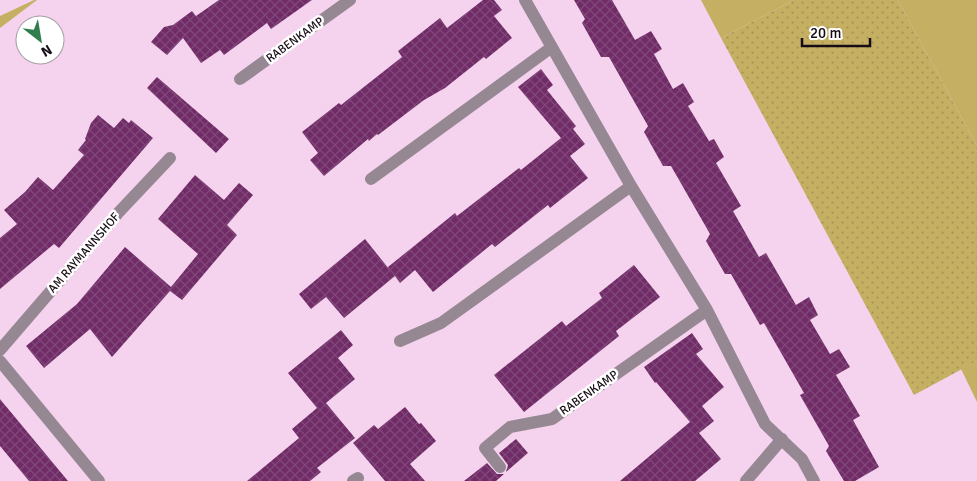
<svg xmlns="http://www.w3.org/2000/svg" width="977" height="481" viewBox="0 0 977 481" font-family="Signika,sans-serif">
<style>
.green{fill:#c5af63}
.park{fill:url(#park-dots)}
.building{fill:url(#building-cross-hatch)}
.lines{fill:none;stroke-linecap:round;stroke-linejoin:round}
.street{stroke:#968893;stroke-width:12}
.labels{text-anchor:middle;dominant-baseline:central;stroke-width:5;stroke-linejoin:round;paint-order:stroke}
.street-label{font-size:12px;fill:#170c15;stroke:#fff}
</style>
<defs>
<pattern id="park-dots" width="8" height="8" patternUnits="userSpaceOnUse" patternTransform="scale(1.25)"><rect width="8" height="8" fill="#c5af63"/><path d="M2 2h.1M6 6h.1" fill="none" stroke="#a89555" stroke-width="1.8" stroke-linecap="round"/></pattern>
<pattern id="building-cross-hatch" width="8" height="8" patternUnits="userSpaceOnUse" patternTransform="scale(1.25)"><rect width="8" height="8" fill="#712c68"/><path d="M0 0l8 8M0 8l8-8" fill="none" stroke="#7f4878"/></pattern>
</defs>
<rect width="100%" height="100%" fill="#f5d3ee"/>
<path class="green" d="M34,0H37L0,28V16Z
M701,0H794L721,38Z
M898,0H977V146Z
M977,361V402L961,369Z"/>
<path class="park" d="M794,0H898L977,146V361L914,395L721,38Z"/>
<path class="building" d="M219,0H312L271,29L267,23L224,55L220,50L201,63L183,38L167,55L151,42L164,27L173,25L192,11L196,16Z
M483,0H494L502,10L494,16L512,38L486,59L484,57L445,88L424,100L378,135L377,134L369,141L368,139L324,176L310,160L318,153L302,132L339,103L341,105L402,57L398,51L440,18L447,28Z
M574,0H612L635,40L651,31L662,49L654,54L673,89L683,83L694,102L688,106L709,141L714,139L724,157L716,163L741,206L733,211L759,257L766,253L796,305L809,297L818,315L810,320L830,354L839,349L850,367L836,375L860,416L853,420L879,467L855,481H844L826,451L829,446L800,395L804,393L764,323L760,325L731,274H725L706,241L710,234L671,166H663L644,132L648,126L609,57H601L582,23L585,19Z
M541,69L553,85L547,90L576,126L571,131L573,129L585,144L570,156L588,178L550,208L548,205L495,247L492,244L433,292L415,270L400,283L395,276L344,318L326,297L311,309L299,294L365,239L389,269L388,267L455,213L457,216L519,168L521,170L561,138L518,87Z
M157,77L229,139L216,153L147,88Z
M98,115L114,128L123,118L129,123L131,120L153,138L59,248L54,244L0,289V238L17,224L4,210L25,192L38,177L53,190L84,155L78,150L86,140L85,139L91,123Z
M195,175L224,200L239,183L253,195L227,225L237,235L182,300L170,291L112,357L90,329L44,368L26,346L77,304L125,247L171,287L198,254L158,219Z
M634,265L660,297L616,331L619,336L524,412L494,375L562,321L566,326L602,298L599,293Z
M341,330L353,345L338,358L355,379L326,403L355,438L317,468L321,472L310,481H247L299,438L292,429L317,408L288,373Z
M692,333L703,349L696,354L724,387L702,406L714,421L699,433L694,427L721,459L695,481H620L690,422L656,382L655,383L644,367Z
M0,399L24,428L68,481H29L0,446Z
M405,407L419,424L421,423L436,441L410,464L425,481H385L353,443L374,425L378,429Z
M516,439L528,453L506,472L508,465L499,453Z
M487,463L497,474H504L496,481H464Z"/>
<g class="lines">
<path class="street" d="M525,0L631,186L707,310L765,424L802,459L814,481
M240,79L350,0
M371,179L552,47
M400,341L441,323L631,186
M0,350L118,213L170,158
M0,361L99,481
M500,467L485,448L510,427L552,419L707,310
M353,481L358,478
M746,481L782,439"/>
</g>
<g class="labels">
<g class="street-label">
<text transform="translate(295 40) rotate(-36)">RABENKAMP</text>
<text transform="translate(84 253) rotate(-49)">AM RAYMANNSHOF</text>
<text transform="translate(589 393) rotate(-35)">RABENKAMP</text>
</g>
</g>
<g transform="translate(40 40) rotate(149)"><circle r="24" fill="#ffffff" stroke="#a29ea1"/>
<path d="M0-4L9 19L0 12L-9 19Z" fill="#307e4d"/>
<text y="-8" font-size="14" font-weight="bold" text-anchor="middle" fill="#170c15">N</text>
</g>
<path d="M802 38v8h68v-8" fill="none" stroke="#170c15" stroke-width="2.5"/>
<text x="810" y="38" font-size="15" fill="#170c15" stroke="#ffffff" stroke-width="4" paint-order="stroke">20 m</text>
</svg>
